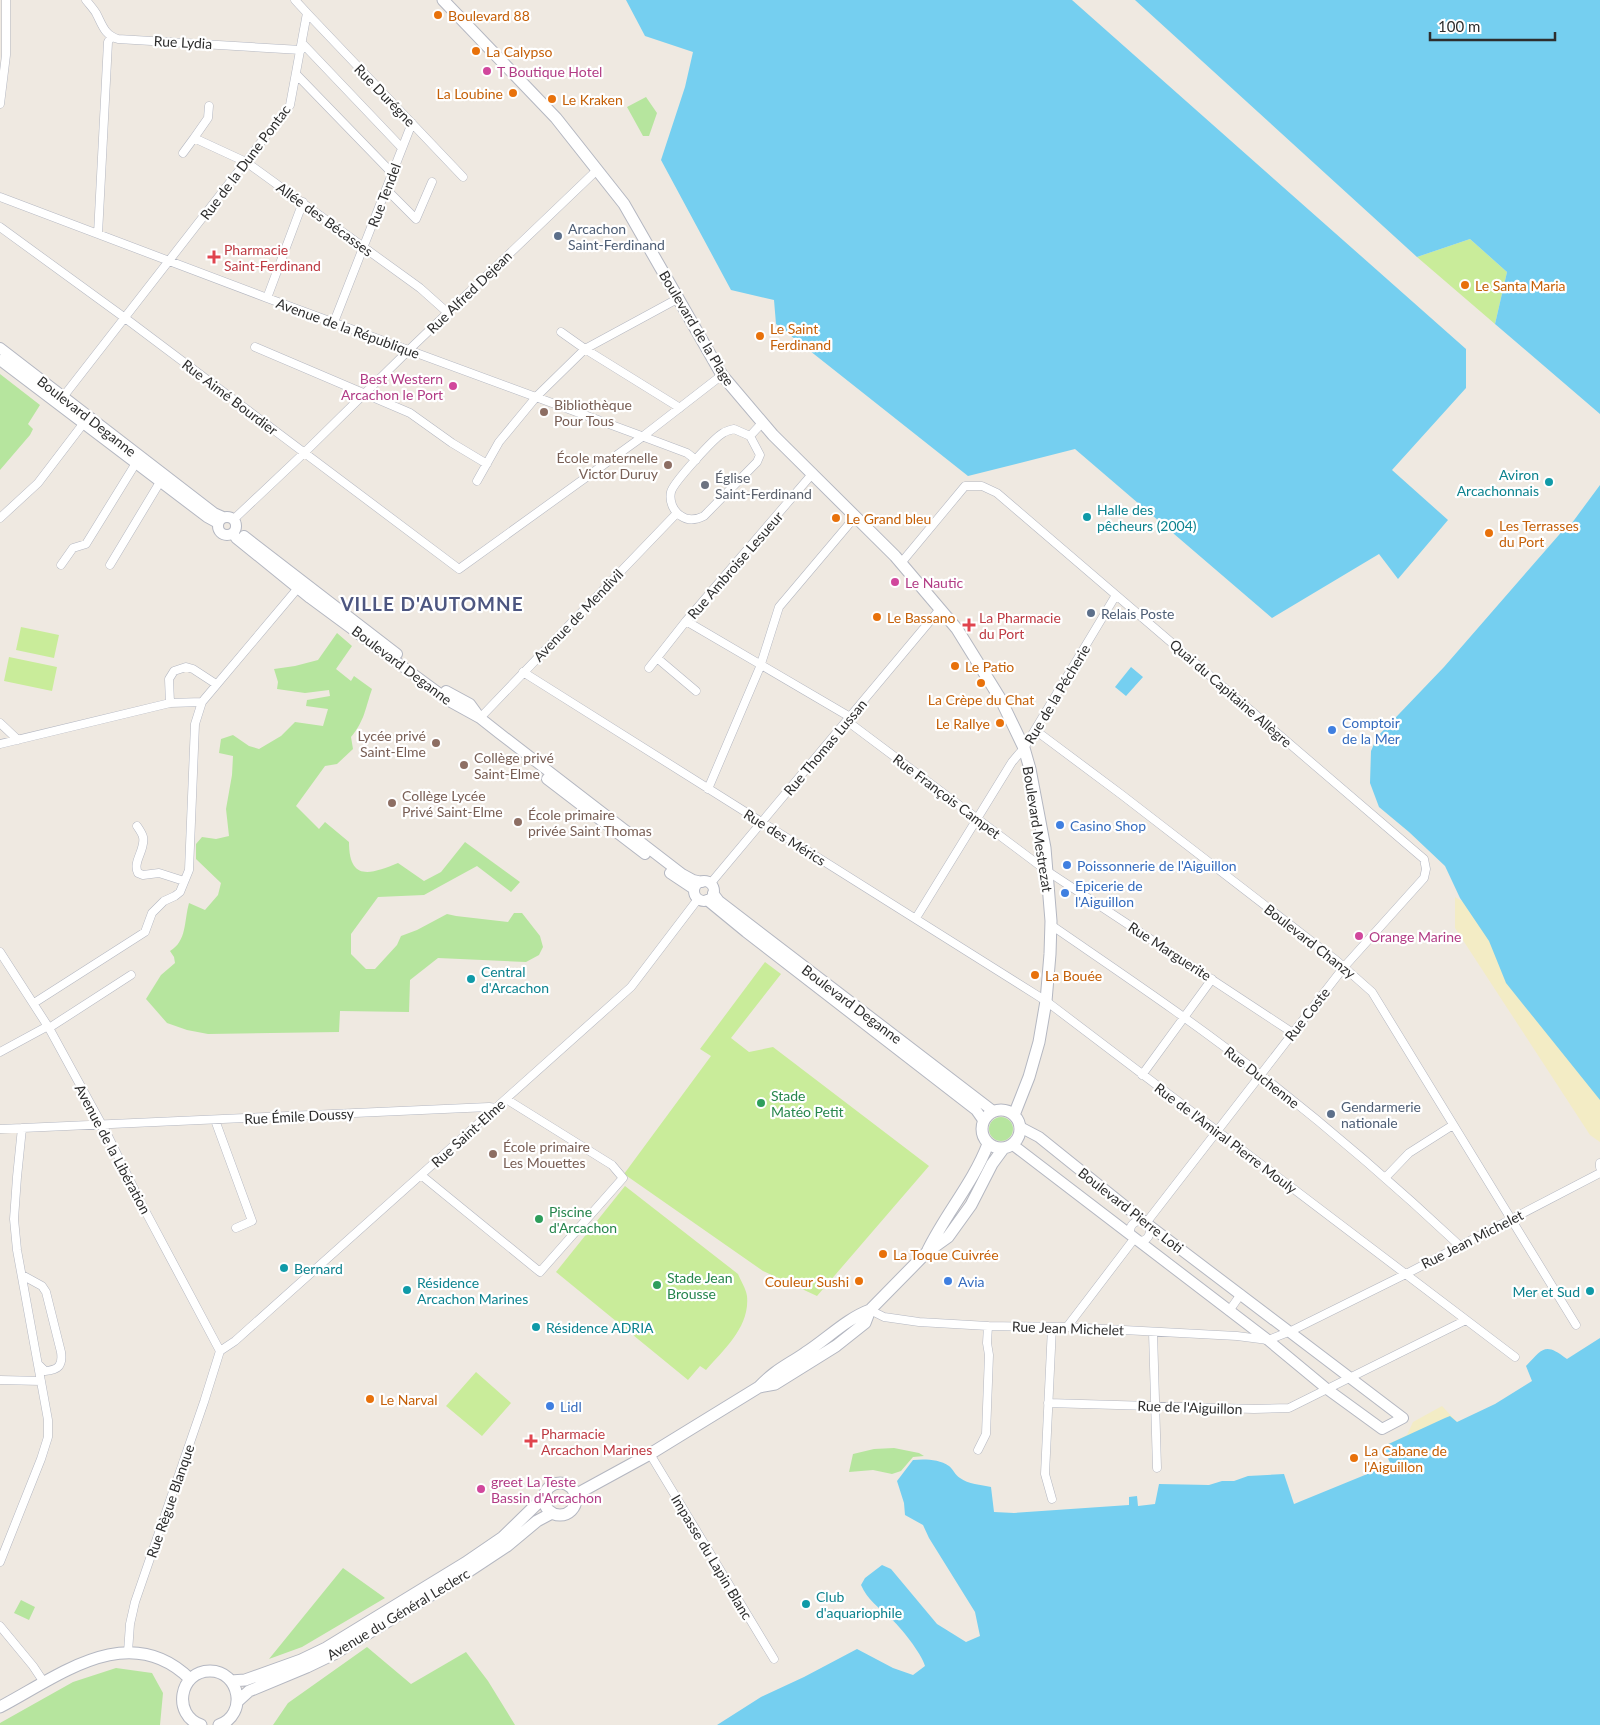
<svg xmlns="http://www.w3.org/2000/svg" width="1600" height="1725" viewBox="0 0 1600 1725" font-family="Lato,sans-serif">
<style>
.green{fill:#b6e59e}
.sand{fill:#f3ecc5}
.pitch{fill:#c9ec9a}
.water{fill:#75cff0}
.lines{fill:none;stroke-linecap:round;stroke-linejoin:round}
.minor-casing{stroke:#b4b7c1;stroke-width:9}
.tertiary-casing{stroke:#b4b7c1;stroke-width:12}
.secondary-casing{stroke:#b4b7c1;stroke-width:13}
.minor{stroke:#fff;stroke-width:8}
.tertiary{stroke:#fff;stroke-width:10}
.secondary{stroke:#fff;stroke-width:11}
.food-dot{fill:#e8710a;stroke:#fff;stroke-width:2}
.hotel-dot{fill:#d1479c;stroke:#fff;stroke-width:2}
.service-dot{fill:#5c6f8a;stroke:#fff;stroke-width:2}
.health-dot{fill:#e0444e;stroke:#fff;stroke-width:2}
.education-dot{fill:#8d6e63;stroke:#fff;stroke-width:2}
.culture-dot{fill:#0f9aa8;stroke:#fff;stroke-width:2}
.worship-dot{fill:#6b7280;stroke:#fff;stroke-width:2}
.shop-dot{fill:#3f7fe0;stroke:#fff;stroke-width:2}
.leisure-dot{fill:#2e9e5b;stroke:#fff;stroke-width:2}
.labels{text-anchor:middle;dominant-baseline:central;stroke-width:4.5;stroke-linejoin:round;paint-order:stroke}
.food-label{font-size:14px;fill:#c56008;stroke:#fff;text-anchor:start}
.street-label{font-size:14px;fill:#2e2e2e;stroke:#fff}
.hotel-label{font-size:14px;fill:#b23c85;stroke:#fff;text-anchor:start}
.service-label{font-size:14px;fill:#4e5e75;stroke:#fff;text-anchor:start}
.health-label{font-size:14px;fill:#be3a42;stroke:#fff;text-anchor:start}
.education-label{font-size:14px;fill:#785e54;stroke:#fff;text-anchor:start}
.culture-label{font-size:14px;fill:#0d838f;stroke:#fff;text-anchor:start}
.worship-label{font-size:14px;fill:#5b616d;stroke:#fff;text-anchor:start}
.shop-label{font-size:14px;fill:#366cbe;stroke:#fff;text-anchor:start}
.leisure-label{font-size:14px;fill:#27864d;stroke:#fff;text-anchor:start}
.district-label{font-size:19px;font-weight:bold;letter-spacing:1px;fill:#4d5680;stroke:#fff}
</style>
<rect width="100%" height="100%" fill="#efe9e1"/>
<path class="green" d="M646,97L657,113L649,136H643L627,107Z
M0,374L40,405L28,424L33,429L30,435L0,470Z
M337,633L352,646L336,669L351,681L354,676L372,689C365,709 365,720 351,737L353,749L337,764L325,766L296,806L319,829L325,822L349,842C349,882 371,874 398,863L424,881L441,872L465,842L520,882L511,892L477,866L424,895L378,897L351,934V954L366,969H375L397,945L401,936L417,930L447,914L456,916L508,922L514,913H522L540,936L543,947L539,955L526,962L438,958L410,980L409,1012L340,1011L339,1032L208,1034L187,1030L167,1023L146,999L161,975L175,963L174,957L170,951C187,941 184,921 189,903L205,910L218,895L221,883L196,859V844L202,837L216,839L229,836L226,809L232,775L233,756L219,753L221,739L233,735L249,746L259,749L281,736L295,722L323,726L328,709L306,706L307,700L330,696L329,690L305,693L277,689L278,682L274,669L295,666L318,660Z
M989 1129a12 12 0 1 1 24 0a12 12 0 1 1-24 0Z
M894,1448L919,1453L924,1456L913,1457L901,1471L892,1474L873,1470L849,1472L853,1454L874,1449Z
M343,1568L385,1598L302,1647L269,1659Z
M21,1600L35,1607L29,1620L14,1613Z
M367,1647L411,1684L466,1652L488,1681L515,1725H273L288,1703Z
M116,1668L152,1673L163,1693L160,1725H0V1723L73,1682Z"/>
<path class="sand" d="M1455,897L1486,915L1600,1053V1142L1590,1135L1455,928Z
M1442,1406L1457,1422L1383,1481L1382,1468L1385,1473L1394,1470L1382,1447L1407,1435L1413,1422Z"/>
<path class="pitch" d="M1470,239L1507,272L1495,324L1417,257Z
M21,627L59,635L54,658L16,650Z
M9,657L57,667L52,691L4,681Z
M765,962L781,974L731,1038L749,1052L773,1047L929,1166L817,1296L763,1271L624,1174L711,1056L700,1049Z
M625,1186L738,1274C741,1281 746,1289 747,1296C750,1327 724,1349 706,1370L700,1366L688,1380L556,1272Z
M476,1372L511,1403L482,1436L446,1406Z"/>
<path class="water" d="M626,0H1072L1466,349V388L1392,470L1448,520L1398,579L1379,554L1272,618L1075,449L968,476L776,324L774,300L731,290L661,160L685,87L693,52L645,36Z
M1135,0H1600V414L1495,324L1507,272L1470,239L1417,257Z
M1600,485V1100L1506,983L1489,941L1460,898L1445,866L1409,832L1379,807L1370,783L1371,751L1377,737L1444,667L1565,528L1569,527Z
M1131,667L1143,677L1126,696L1115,687Z
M1600,1338V1725H717L761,1697L804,1677L857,1649L893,1668L913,1675L925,1666C922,1654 900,1626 890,1618C879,1608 867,1599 861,1585L865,1578L882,1565L891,1569L937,1624L966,1642L980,1636L975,1612L929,1538L923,1525L905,1515L904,1503L897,1481L913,1460C924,1459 939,1459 949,1466C953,1469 955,1475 960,1478C968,1484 981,1485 991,1487L994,1512L1014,1513L1129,1505V1497L1137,1496L1138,1506L1155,1504L1159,1484L1209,1485L1222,1481H1234L1248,1476L1284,1474L1294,1504L1382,1468L1385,1473L1394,1470L1382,1447L1445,1418L1450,1416L1457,1422L1495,1404L1532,1381L1526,1366C1543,1348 1545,1342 1567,1359Z"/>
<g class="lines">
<g class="minor-casing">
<path id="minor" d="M86,0C89,4 93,8 96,13C102,24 104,35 118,39L301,50
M307,13L463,177
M302,43L402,148
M296,74L392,173
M0,104L6,55V0
M209,106L208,118L194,138L246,162L420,288L448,313
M183,153L194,138
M386,189L416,219L432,182
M0,197L267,298L655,441L687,453L696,460
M0,227L125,318L459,569L642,437L722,375
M98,234L108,42L111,37
M267,298L303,202
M334,322L412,123
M561,332L585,349L680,408
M255,347L410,413L452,443L487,464
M63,397L290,105L307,13L295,0
M734,429L750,436L760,455L757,462L704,516C696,520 688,521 681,516C673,511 669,501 671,492C673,483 714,438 723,433C726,431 730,430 734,429Z
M750,436L762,423
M477,481L499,442L537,396L585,349L679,298
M0,518L38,483L83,424
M234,519L304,453L414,345L597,170
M901,563L965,486H982L997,493L1424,859L1426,869L1424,878L1344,967L1146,1223
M61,565L73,548L86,544L136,463
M110,565L160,482
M686,621L850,717
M657,658L696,691
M649,668L686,621L813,473
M523,672L1046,1001L1515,1357
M170,703L169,679L174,671L186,667L193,669L216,684
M480,718L677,513
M847,721L1047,871L1293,1033
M0,723L18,740
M1035,730L1122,795L1337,961L1372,992L1576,1325
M0,744L170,703L202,702
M708,789L760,667L779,607L855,517
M137,826C139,829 142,833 143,837C146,849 132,862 138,873L143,875L159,873L184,881
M710,884L940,609
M916,918L1012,762L1024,748L1116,595
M1051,925C1122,974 1194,1022 1261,1075C1330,1129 1396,1186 1460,1246
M0,952L49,1028L108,1136L141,1203L220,1351
M34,1003L145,932L152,913L164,901L175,896L180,892L189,870L195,724L202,702L298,588
M49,1028L131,975
M0,1052L48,1026
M1142,1075L1212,979
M215,1120L252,1221L236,1228
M0,1129L489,1107L497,1108
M1600,1163V1167
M421,1175L540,1272L623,1178L612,1165L506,1099
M1386,1177L1409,1153L1453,1125
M1130 1231a10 10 0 1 1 20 0a10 10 0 1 1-20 0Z
M22,1275L42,1286L46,1292L61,1352C63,1366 58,1370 45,1371L38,1364
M870,1310L884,1317L919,1322L988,1326L1067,1327L1237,1336L1268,1340L1291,1331L1406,1274L1600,1173
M1229,1311L1241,1294
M1052,1327L1045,1474L1052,1499
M1067,1327L1134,1239
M1153,1332L1157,1468
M220,1351L235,1341L631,987L698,899
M0,1380L41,1381
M1048,1403L1254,1409L1289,1408L1466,1320
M978,1450L986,1434L989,1355L987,1343L988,1326
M650,1454L774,1659
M0,1562L41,1459L48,1437V1420L42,1387L17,1250L14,1219L17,1177L22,1128
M0,1626L33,1666L43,1681
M128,1652L130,1624L135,1602L204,1402L220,1351"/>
</g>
<g class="tertiary-casing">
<path id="tertiary" d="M0,348L214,513L223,517
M0,360L207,517L218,523
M218 526a9 9 0 1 1 18 0a9 9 0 1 1-18 0Z
M233,533L236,538L310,598L451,702L480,718L499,733L682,874L693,880L702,882
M244,536L397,654
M446,691L470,704L478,715
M547,779L645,854
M670,873L694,889
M694 891a10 10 0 1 1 20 0a10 10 0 1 1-20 0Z
M713,893L719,901L993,1111
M707,900L746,932L976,1110L983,1120
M1013,1145L1268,1340L1327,1389L1382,1429L1403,1418L1146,1223L1039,1137L1020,1127"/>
</g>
<g class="secondary-casing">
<path id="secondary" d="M443,0L556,118L624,204L722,375L773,435L895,556L957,629L1001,700L1024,748L1030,769L1045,848L1051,921L1050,954L1046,1001L1039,1042L1029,1077L1014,1115
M982 1129a19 19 0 1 1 38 0a19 19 0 1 1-38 0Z
M928,1250C946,1213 973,1183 988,1144
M759,1387L775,1384L836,1346L865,1323L870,1310L927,1252L948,1237L971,1205L992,1164L1003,1149
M544 1499a16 16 0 1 1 32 0a16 16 0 1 1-32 0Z
M575,1495L650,1454L759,1387C775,1370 786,1366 805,1353C827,1339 846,1319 870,1310
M231,1681L245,1680L301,1660L326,1648L465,1563L503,1537L543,1498
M238,1701L249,1691L307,1667L334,1654L451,1583L507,1546L537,1521L552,1513
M0,1707C59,1676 129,1619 190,1679
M201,1725C172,1715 179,1671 210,1671C240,1671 248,1715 219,1725"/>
</g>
<use href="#minor" class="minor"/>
<use href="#tertiary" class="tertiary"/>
<use href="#secondary" class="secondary"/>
</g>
<g class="food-dot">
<circle cx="438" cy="15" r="5"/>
<circle cx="476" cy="51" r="5"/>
<circle cx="513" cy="93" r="5"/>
<circle cx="552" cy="99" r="5"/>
<circle cx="1465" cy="285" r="5"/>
<circle cx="760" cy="336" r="5"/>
<circle cx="836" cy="518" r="5"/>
<circle cx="1489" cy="533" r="5"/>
<circle cx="877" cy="617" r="5"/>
<circle cx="955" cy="666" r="5"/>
<circle cx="981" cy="683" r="5"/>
<circle cx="1000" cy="723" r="5"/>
<circle cx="1035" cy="975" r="5"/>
<circle cx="883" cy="1254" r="5"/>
<circle cx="859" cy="1281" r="5"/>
<circle cx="370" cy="1399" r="5"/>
<circle cx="1354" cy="1458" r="5"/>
</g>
<g class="hotel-dot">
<circle cx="487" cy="71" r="5"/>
<circle cx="453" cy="386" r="5"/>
<circle cx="895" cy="582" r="5"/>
<circle cx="1359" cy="936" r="5"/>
<circle cx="481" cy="1489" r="5"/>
</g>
<g class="service-dot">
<circle cx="558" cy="236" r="5"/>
<circle cx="1091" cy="613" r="5"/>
<circle cx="1331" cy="1114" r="5"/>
</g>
<g class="health-dot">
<path d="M211.5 249.5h5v5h5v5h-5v5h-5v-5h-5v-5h5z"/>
<path d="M966.5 617.5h5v5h5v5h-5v5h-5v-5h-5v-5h5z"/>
<path d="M528.5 1433.5h5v5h5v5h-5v5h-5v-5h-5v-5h5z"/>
</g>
<g class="education-dot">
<circle cx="544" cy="412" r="5"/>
<circle cx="668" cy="465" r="5"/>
<circle cx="436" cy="743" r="5"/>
<circle cx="464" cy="765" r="5"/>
<circle cx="392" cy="803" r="5"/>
<circle cx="518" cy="822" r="5"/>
<circle cx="493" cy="1154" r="5"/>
</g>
<g class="culture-dot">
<circle cx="1549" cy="482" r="5"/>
<circle cx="1087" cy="517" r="5"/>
<circle cx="471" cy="979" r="5"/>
<circle cx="284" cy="1268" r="5"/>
<circle cx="407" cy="1290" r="5"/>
<circle cx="1590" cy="1291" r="5"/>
<circle cx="536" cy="1327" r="5"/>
<circle cx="806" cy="1604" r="5"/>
</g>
<circle class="worship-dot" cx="705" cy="485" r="5"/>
<g class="shop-dot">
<circle cx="1332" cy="730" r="5"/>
<circle cx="1060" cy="825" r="5"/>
<circle cx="1067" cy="865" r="5"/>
<circle cx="1065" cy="893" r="5"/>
<circle cx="948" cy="1281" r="5"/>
<circle cx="550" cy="1406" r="5"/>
</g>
<g class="leisure-dot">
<circle cx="761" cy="1103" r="5"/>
<circle cx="539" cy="1219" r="5"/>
<circle cx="657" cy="1285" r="5"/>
</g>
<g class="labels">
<g class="food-label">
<text x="448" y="15">Boulevard 88</text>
<text x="486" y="51">La Calypso</text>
<text x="503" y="93" text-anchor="end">La Loubine</text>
<text x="562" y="99">Le Kraken</text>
<text x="1475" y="285">Le Santa Maria</text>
<text x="770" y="328">Le Saint<tspan x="770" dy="16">Ferdinand</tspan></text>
<text x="846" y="518">Le Grand bleu</text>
<text x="1499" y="525">Les Terrasses<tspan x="1499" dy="16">du Port</tspan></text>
<text x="887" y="617">Le Bassano</text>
<text x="965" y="666">Le Patio</text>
<text x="981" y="699" text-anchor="middle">La Crèpe du Chat</text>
<text x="990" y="723" text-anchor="end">Le Rallye</text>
<text x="1045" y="975">La Bouée</text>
<text x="893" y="1254">La Toque Cuivrée</text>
<text x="849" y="1281" text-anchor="end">Couleur Sushi</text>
<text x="380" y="1399">Le Narval</text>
<text x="1364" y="1450">La Cabane de<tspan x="1364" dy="16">l'Aiguillon</tspan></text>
</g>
<g class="street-label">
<text transform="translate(183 42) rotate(3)">Rue Lydia</text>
<text transform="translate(385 95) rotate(46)">Rue Durégne</text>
<text transform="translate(245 162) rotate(-53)">Rue de la Dune Pontac</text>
<text transform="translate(384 195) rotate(-69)">Rue Tendel</text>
<text transform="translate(325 219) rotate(36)">Allée des Bécasses</text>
<text transform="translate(469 292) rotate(-44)">Rue Alfred Dejean</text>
<text transform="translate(348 328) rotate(20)">Avenue de la République</text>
<text transform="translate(697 328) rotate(59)">Boulevard de la Plage</text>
<text transform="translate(230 397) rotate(37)">Rue Aimé Bourdier</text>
<text transform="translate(87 416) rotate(38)">Boulevard Deganne</text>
<text transform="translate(735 565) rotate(-49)">Rue Ambroise Lesueur</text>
<text transform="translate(578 615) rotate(-46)">Avenue de Mendivil</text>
<text transform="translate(402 665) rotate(37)">Boulevard Deganne</text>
<text transform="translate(1231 693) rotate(41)">Quai du Capitaine Allègre</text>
<text transform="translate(1057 694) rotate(-59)">Rue de la Pécherie</text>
<text transform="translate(825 747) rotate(-50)">Rue Thomas Lussan</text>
<text transform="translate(947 796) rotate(37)">Rue François Campet</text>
<text transform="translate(1038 829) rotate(81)">Boulevard Mestrezat</text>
<text transform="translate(785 837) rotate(32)">Rue des Mérics</text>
<text transform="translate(1310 941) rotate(38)">Boulevard Chanzy</text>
<text transform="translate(1170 951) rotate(33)">Rue Marguerite</text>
<text transform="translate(852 1004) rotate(37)">Boulevard Deganne</text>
<text transform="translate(1307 1014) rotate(-52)">Rue Coste</text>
<text transform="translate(1262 1077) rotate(38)">Rue Duchenne</text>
<text transform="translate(299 1116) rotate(-3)">Rue Émile Doussy</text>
<text transform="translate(468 1133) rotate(-42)">Rue Saint-Elme</text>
<text transform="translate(1226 1138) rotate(37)">Rue de l'Amiral Pierre Mouly</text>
<text transform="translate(113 1149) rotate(62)">Avenue de la Libération</text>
<text transform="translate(1131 1210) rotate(38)">Boulevard Pierre Loti</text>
<text transform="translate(1472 1239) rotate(-27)">Rue Jean Michelet</text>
<text transform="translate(1068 1328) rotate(2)">Rue Jean Michelet</text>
<text transform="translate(1190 1407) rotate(2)">Rue de l'Aiguillon</text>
<text transform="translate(170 1501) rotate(-71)">Rue Règue Blanque</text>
<text transform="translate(712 1557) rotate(59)">Impasse du Lapin Blanc</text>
<text transform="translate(398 1614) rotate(-31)">Avenue du Général Leclerc</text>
</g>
<g class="hotel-label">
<text x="497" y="71">T Boutique Hotel</text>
<text x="443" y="378" text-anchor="end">Best Western<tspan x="443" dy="16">Arcachon le Port</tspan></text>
<text x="905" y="582">Le Nautic</text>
<text x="1369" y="936">Orange Marine</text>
<text x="491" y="1481">greet La Teste<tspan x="491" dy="16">Bassin d'Arcachon</tspan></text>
</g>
<g class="service-label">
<text x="568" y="228">Arcachon<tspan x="568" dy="16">Saint-Ferdinand</tspan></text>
<text x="1101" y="613">Relais Poste</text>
<text x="1341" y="1106">Gendarmerie<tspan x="1341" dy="16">nationale</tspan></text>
</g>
<g class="health-label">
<text x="224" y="249">Pharmacie<tspan x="224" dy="16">Saint-Ferdinand</tspan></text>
<text x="979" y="617">La Pharmacie<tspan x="979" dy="16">du Port</tspan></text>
<text x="541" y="1433">Pharmacie<tspan x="541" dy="16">Arcachon Marines</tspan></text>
</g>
<g class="education-label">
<text x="554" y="404">Bibliothèque<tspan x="554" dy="16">Pour Tous</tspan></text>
<text x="658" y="457" text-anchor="end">École maternelle<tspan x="658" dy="16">Victor Duruy</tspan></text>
<text x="426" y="735" text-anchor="end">Lycée privé<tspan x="426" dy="16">Saint-Elme</tspan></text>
<text x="474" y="757">Collège privé<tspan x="474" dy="16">Saint-Elme</tspan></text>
<text x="402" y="795">Collège Lycée<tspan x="402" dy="16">Privé Saint-Elme</tspan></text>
<text x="528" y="814">École primaire<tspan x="528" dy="16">privée Saint Thomas</tspan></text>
<text x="503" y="1146">École primaire<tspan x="503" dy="16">Les Mouettes</tspan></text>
</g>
<g class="culture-label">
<text x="1539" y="474" text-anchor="end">Aviron<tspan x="1539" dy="16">Arcachonnais</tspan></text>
<text x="1097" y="509">Halle des<tspan x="1097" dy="16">pêcheurs (2004)</tspan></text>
<text x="481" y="971">Central<tspan x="481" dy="16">d'Arcachon</tspan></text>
<text x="294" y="1268">Bernard</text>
<text x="417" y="1282">Résidence<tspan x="417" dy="16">Arcachon Marines</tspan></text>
<text x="1580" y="1291" text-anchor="end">Mer et Sud</text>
<text x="546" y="1327">Résidence ADRIA</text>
<text x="816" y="1596">Club<tspan x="816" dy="16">d'aquariophile</tspan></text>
</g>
<g class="worship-label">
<text x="715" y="477">Église<tspan x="715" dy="16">Saint-Ferdinand</tspan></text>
</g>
<g class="shop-label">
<text x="1342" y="722">Comptoir<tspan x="1342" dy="16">de la Mer</tspan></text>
<text x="1070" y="825">Casino Shop</text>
<text x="1077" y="865">Poissonnerie de l'Aiguillon</text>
<text x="1075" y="885">Epicerie de<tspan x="1075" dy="16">l'Aiguillon</tspan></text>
<text x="958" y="1281">Avia</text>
<text x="560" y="1406">Lidl</text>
</g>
<g class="leisure-label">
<text x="771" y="1095">Stade<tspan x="771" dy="16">Matéo Petit</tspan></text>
<text x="549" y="1211">Piscine<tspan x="549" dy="16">d'Arcachon</tspan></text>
<text x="667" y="1277">Stade Jean<tspan x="667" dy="16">Brousse</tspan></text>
</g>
<g class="district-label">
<text x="432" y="603">VILLE D'AUTOMNE</text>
</g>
</g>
<path d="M1430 32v8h125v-8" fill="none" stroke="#2e2e2e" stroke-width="2.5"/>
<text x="1438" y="32" font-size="15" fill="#2e2e2e" stroke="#ffffff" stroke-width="4" paint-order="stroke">100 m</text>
</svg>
